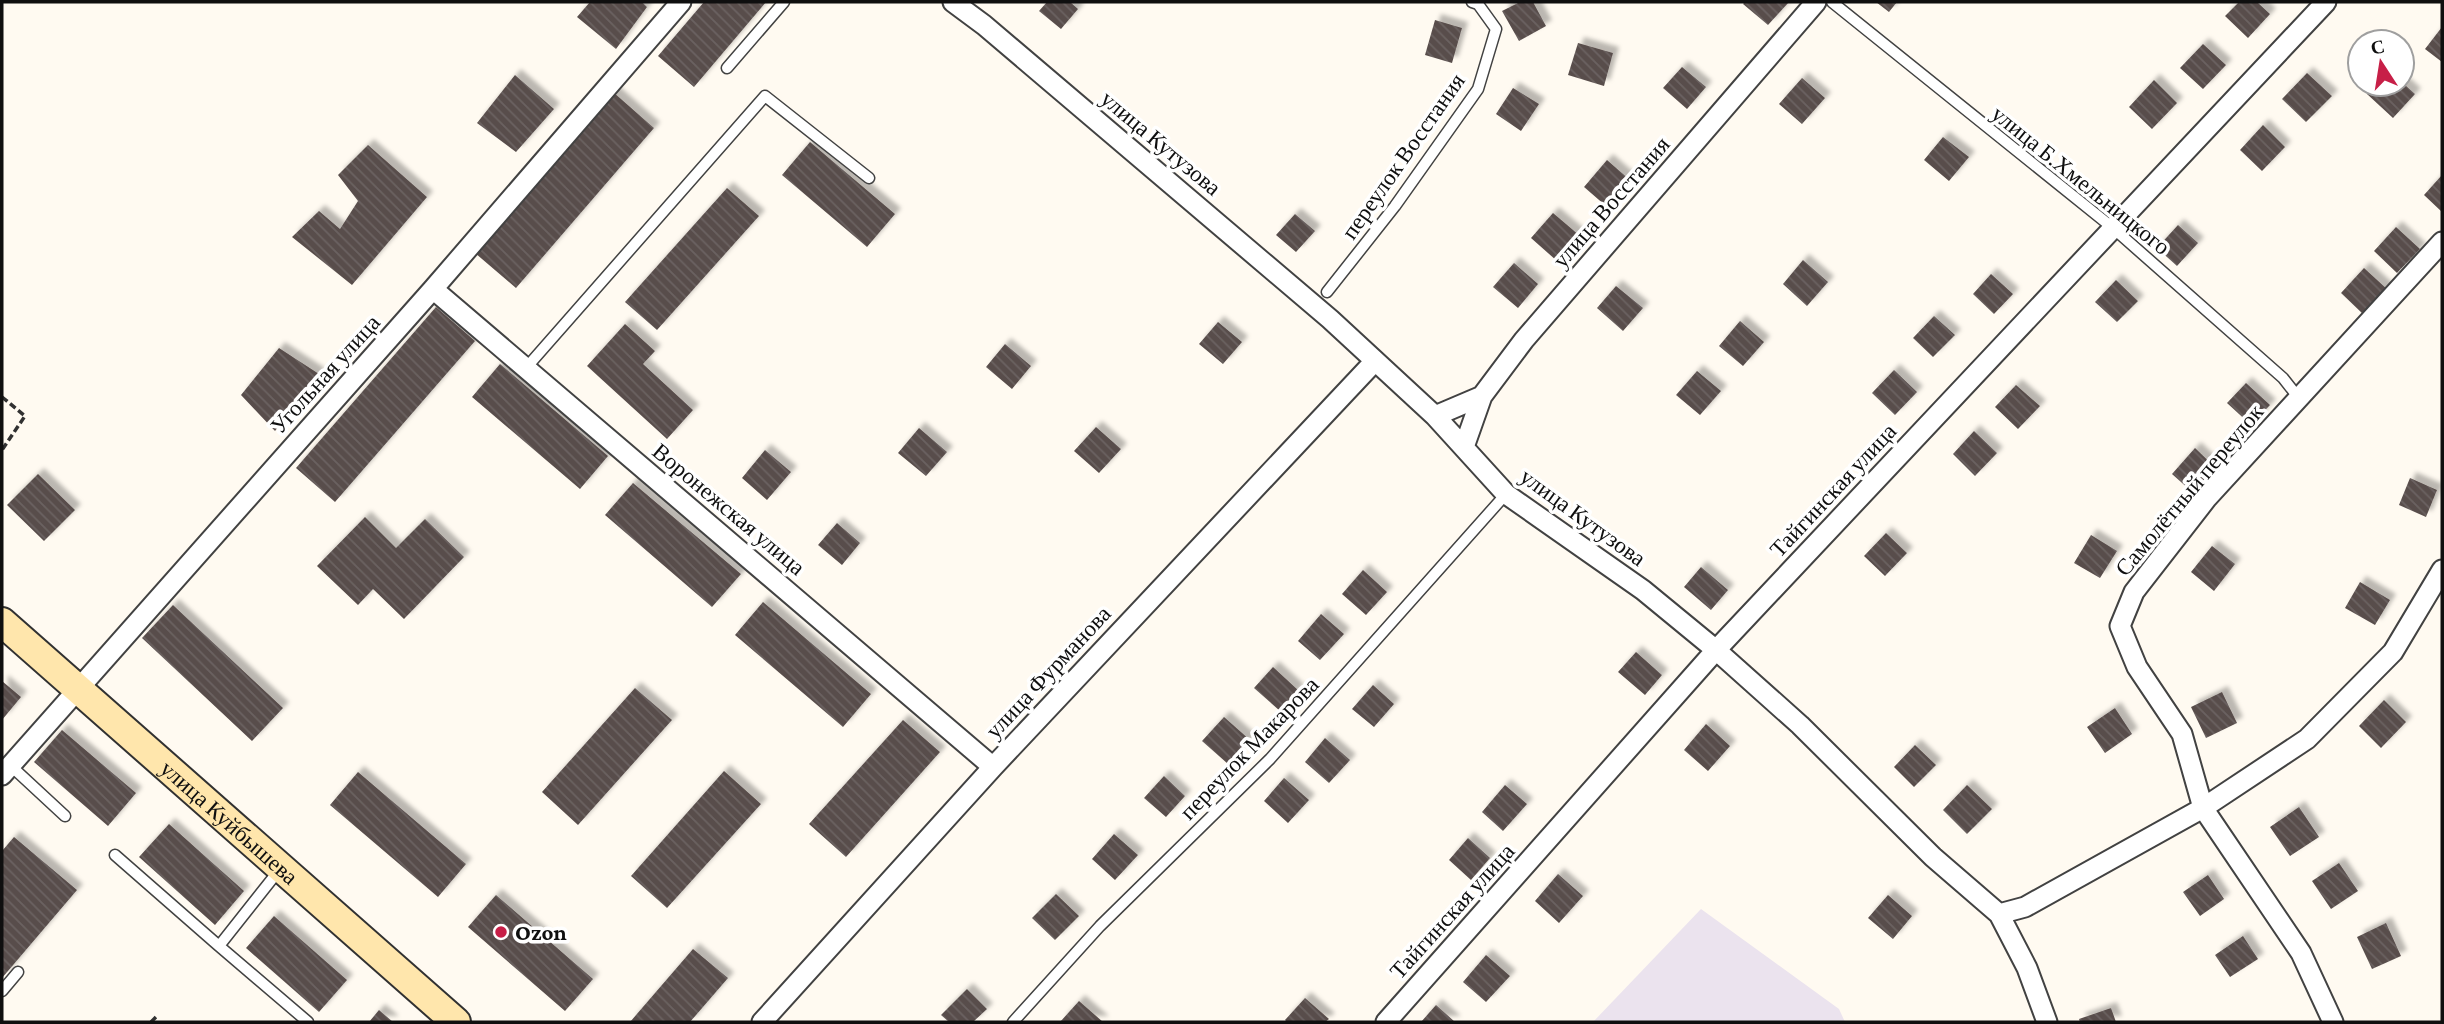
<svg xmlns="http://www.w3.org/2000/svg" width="2444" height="1024" viewBox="0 0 2444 1024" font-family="'Crimson Pro',serif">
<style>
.industrial{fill:#ebe3ee}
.building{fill:url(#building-back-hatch);filter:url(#shadow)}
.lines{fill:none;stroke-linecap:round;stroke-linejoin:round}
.lane-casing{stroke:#424242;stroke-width:13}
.street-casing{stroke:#424242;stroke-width:23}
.secondary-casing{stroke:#313131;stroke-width:32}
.path{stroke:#313131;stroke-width:3.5;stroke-dasharray:7 3.5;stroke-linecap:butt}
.lane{stroke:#fff;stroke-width:10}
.street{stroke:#fff;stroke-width:19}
.secondary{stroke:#ffe6ac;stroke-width:28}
.poi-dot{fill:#c71f47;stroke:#fff;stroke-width:2.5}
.labels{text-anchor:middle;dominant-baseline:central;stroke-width:7;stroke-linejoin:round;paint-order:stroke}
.street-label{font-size:23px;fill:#0f0f0f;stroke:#fff}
.poi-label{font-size:23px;font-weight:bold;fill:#0f0f0f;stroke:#fff;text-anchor:start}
</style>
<defs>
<pattern id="building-back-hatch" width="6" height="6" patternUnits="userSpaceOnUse" patternTransform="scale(1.75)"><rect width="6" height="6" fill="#584d4b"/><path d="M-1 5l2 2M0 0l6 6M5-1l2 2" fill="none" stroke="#6b6261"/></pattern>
<filter id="shadow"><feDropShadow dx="6" dy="-6" stdDeviation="2" flood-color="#0004"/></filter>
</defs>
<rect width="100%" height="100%" fill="#fffaf1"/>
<path class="industrial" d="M1701,909L1839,1009L1845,1022H1593Z"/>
<path class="building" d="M590,2H642L647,7L616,49L577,17Z
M704,2H766L694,87L658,56Z
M1047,2H1070L1078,9L1061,29L1039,11Z
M1520,2H1533L1546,26L1519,41L1502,11Z
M1745,2H1789L1768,25L1743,4Z
M1876,2H1897L1889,12Z
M2239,2H2257L2270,14L2248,38L2225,16Z
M1435,20L1462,28L1452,63L1425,55Z
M2442,27V62L2425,49Z
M1578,43L1613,53L1604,86L1568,75Z
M2203,44L2226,65L2203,89L2180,68Z
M1682,67L1706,87L1687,109L1663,88Z
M2307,73L2332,96L2306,122L2282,99Z
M515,75L554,109L516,152L477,123Z
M1802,78L1825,98L1802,124L1779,104Z
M2154,80L2177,103L2152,129L2129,107Z
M2377,84H2404L2415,94L2393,118L2367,94Z
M1513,88L1539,104L1521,131L1496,114Z
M613,92L654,128L516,288L475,253Z
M2263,125L2285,147L2262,171L2240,150Z
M1943,137L1969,157L1949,181L1924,160Z
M810,142L895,214L867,247L782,175Z
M368,145L427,197L352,285L292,237L319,211L340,229L358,201L338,175Z
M1607,160L1630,180L1606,206L1584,187Z
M2442,175V212L2424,195Z
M727,188L759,216L657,330L625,302Z
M1553,213L1579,235L1557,261L1531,238Z
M1295,214L1315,231L1296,252L1276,235Z
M2178,225L2198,243L2177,266L2157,248Z
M2396,227L2420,249L2397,273L2374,251Z
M1803,260L1828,282L1807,306L1783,284Z
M1514,263L1538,284L1518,308L1493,287Z
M2364,268L2388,290L2364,315L2341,293Z
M1991,274L2013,294L1994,314L1973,294Z
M2116,280L2138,301L2117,322L2095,302Z
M1616,286L1643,308L1623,331L1597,308Z
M436,307L475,341L335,502L296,468Z
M1934,316L1955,335L1933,357L1913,338Z
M1740,321L1764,342L1743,366L1719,346Z
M1218,322L1242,342L1223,364L1199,344Z
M625,324L655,351L643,364L693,410L667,439L587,366Z
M1005,344L1031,366L1012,389L986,367Z
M279,348L319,374L275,431L241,395Z
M500,364L608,456L580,489L472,397Z
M1894,370L1917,392L1895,415L1872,393Z
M1697,371L1721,391L1700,415L1676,395Z
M2246,383L2270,405L2251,425L2227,403Z
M2016,385L2040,406L2018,429L1995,407Z
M1096,427L1121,449L1099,473L1074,451Z
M919,428L947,452L926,476L898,453Z
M1974,431L1997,453L1975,476L1953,454Z
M2195,448L2221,473L2199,498L2172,474Z
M765,450L791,472L767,500L742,478Z
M38,474L75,510L44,541L7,505Z
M2410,478L2437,490L2426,517L2399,505Z
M633,483L741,574L712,607L605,515Z
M365,517L396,548L425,519L464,557L404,619L373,589L358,605L317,566Z
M837,523L860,543L842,565L818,545Z
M1886,533L1907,553L1885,576L1864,556Z
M2091,535L2117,551L2100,578L2074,563Z
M2212,546L2235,564L2214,591L2191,572Z
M1701,567L1728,590L1711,610L1684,587Z
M1363,570L1387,592L1366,615L1342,594Z
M2360,582L2390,600L2375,625L2345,608Z
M763,602L871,694L843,727L735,635Z
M173,605L283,708L252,741L142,638Z
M1321,614L1344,634L1320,660L1298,641Z
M1636,652L1662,675L1645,695L1618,672Z
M1273,667L1298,690L1280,711L1254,688Z
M2,681L21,697L2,720Z
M1373,685L1394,704L1374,727L1352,709Z
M635,688L672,720L578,825L542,792Z
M2222,692L2237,723L2206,738L2191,707Z
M2384,700L2406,722L2381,748L2359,726Z
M2115,708L2132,734L2105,753L2087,727Z
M1224,717L1250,740L1228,764L1202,741Z
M903,720L940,752L846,857L809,824Z
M1706,724L1730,746L1708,771L1684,750Z
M62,730L136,793L108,826L34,762Z
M1325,738L1350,760L1329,783L1305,762Z
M1915,745L1936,765L1914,787L1894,767Z
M724,771L761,804L667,908L631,876Z
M358,772L466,864L438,897L330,805Z
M1164,776L1185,796L1166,817L1144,798Z
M1284,778L1309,800L1288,823L1264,801Z
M1505,785L1527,804L1503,831L1482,812Z
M1967,785L1992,809L1967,834L1943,810Z
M2299,807L2319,837L2290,856L2270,827Z
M169,824L244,891L215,925L139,857Z
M1114,834L1138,855L1115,880L1092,859Z
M14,837L77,890L2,978V851Z
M1468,838L1490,858L1471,880L1449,860Z
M2339,863L2358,891L2331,909L2312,881Z
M1558,874L1583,896L1559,923L1535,901Z
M2208,875L2224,899L2200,916L2183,892Z
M1056,894L1079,916L1055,940L1032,918Z
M496,895L593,979L565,1011L468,927Z
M1888,895L1912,916L1893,939L1868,918Z
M274,916L347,980L319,1012L246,948Z
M2386,923L2401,956L2372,969L2357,937Z
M2243,936L2258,959L2230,977L2215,955Z
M693,949L728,978L690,1022H630Z
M1486,955L1510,976L1486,1002L1463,982Z
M967,989L987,1009L973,1022H949L941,1015Z
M1305,998L1329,1019L1325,1022H1287L1285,1020Z
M1079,1001L1103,1022H1060Z
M1436,1005L1455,1022H1421Z
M2111,1008L2116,1022H2080L2079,1019Z
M379,1010L393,1022H369Z"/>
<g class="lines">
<g class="lane-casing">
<path id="lane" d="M1832,2L2113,228L2283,378L2298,397
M727,68L784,2
M1327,292L1395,206L1478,89L1496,29L1478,4L1472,2
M526,368L765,96L869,178
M10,765L65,816
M115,855L219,946L280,869
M219,946L308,1022
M2,991L18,972
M1013,1022L1100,926L1270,759L1506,494"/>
</g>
<g class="street-casing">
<path id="street" d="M953,2L984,25L1330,319L1435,416L1506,494L1643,590L1716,650L1800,725L1933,857L1999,914L2027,968L2047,1022
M433,289L993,767
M1435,416L1482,396
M1464,447L1482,396L1524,340L1816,2
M2,775L433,289L681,2
M1999,914L2025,907L2203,808L2307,739L2393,652L2442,570
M762,1022L993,767L1375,361
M1386,1022L1716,650L2326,2
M2333,1022L2301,953L2203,808L2182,734L2137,667L2120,626L2134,592L2207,498L2442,242"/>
</g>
<g class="secondary-casing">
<g id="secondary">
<path id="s1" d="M2,622L456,1022"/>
</g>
</g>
<path class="path" d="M2,397L25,416L2,450
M151,1022L158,1015"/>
<use href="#lane" class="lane"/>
<use href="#street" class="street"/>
<use href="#secondary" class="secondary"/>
</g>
<circle class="poi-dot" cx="501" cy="932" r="7"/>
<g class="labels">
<g class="street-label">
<text transform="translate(1161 143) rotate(40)">улица Кутузова</text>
<text transform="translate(1403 156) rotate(-55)">переулок Восстания</text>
<text transform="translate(2081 180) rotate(39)">улица Б.Хмельницкого</text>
<text transform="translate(1611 202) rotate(-49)">улица Восстания</text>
<text transform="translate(325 374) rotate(-48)">Угольная улица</text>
<text transform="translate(1833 490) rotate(-47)">Тайгинская улица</text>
<text transform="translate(2189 490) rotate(-50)">Самолётный переулок</text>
<text transform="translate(729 509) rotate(40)">Воронежская улица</text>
<text transform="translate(1583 517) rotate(36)">улица Кутузова</text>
<text transform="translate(1048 672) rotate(-47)">улица Фурманова</text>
<text transform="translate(1249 748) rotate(-46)">переулок Макарова</text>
<text stroke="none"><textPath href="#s1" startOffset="303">улица Куйбышева</textPath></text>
<text transform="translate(1452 911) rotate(-48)">Тайгинская улица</text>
</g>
<g class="poi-label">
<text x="515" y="932">Ozon</text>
</g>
</g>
<rect width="2444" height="1024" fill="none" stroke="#0f0f0f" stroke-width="7"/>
<g transform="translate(2381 63) rotate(348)"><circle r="33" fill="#ffffff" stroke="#9f9f9f" stroke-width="2"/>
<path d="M0-5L12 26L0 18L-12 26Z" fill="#c71f47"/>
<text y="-10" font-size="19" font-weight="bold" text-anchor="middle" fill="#0f0f0f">С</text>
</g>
</svg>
